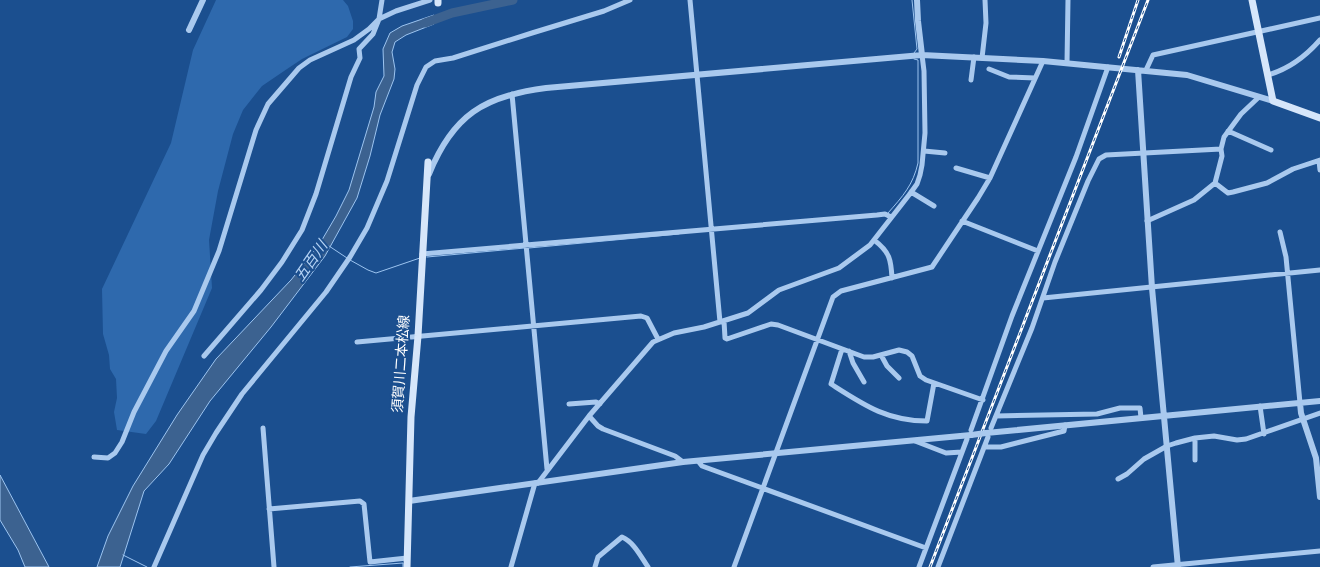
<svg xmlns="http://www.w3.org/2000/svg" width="1320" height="567" viewBox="0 0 1320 567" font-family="Overpass,'Noto Sans JP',sans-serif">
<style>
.green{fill:#2e69ad}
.water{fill:#3c6290;stroke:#9cc4f0}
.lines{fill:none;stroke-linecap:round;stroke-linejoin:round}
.stream{stroke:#9cc4f0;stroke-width:1}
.river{stroke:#3c6290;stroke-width:9}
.minor{stroke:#a9c9ee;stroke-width:5}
.tertiary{stroke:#a9c9ee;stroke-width:6}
.secondary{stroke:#d6e6fa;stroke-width:7}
.rail-casing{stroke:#fff;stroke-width:3}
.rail{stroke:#1b4f8f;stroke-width:1;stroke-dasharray:4;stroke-linecap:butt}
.tertiary-bridge{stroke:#a9c9ee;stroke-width:6}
.labels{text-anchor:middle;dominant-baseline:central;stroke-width:4;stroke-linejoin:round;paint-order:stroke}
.street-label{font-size:14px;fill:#fff;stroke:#1b4f8f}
.water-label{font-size:15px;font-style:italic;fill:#b5d3f5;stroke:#1b4f8f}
</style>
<rect width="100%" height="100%" fill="#1b4f8f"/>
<path class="green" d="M216,0H343L348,6L353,21V29L347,37L302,59L287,69L262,86L243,110L233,134L218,191L209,240L212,288L156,421L146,434L117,430L114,412L117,398L116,379L110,369L109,355L103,334L102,289L171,143L193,50Z"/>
<path class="water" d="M434,15V24L406,35L395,42L392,52L395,69L394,79L380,115L370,156L357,198L325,256L271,327L210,401L169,464L144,491L120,567H97L108,536L133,486L177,415L216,359L291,280L319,245L336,216L349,190L374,107L376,92L384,76L383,49L390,33L402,26Z
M0,475L49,567H25L18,550L0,520Z"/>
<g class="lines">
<path class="stream" d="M912,0L917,49L914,53
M888,213C903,196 913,185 918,163V60L914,59
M329,246L347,258
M529,248L679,234
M427,257L525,248
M350,260L368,270L376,273L420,258
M123,555L147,567
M350,567L403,563V567"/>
<path class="river" d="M425,23L452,13L513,0"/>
<path class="minor" d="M690,0L720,322
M982,58L986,23L985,0
M1067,63L1068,0
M989,69L1009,77L1035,78
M1146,70L1153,55L1320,18
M1268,75C1289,69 1306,56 1320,40
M971,80L974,57
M512,94L547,469
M1259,97L1241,114L1224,137L1221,149L1222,156L1215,183L1228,193L1233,192L1267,183L1293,169L1320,160
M1228,131L1271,150
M924,151L945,153
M1319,161L1320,170
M956,168L990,178
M911,192L934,206
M962,221L1038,251
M1147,221L1194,200L1215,183
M1280,232L1286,257L1300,403
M874,240C890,252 891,260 892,278
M422,254L877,215L885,214L891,217
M1043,298L1320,270
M724,321L725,338L727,339L771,324L778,325L864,357H873L899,350L907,352L912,356L920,376L926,380L983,400
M357,342L641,316L647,318L658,339
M842,349L831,384C864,405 887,421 927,421L934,383
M849,351L853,363L864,382
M881,355L887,366L899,378
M204,356L261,290L282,262L302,230L316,194L351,77L360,58L359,49L373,34L379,19L396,11L430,0
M569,404L596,402L600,404
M1260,406L1264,434
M589,416L598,426L603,429L675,456L683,462
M996,416L1097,414L1120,408H1140L1141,418
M263,428L274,567
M991,428L1032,328L1055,262L1088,181L1099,159L1106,155L1221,149
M971,430L1012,316L1076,157L1108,67
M1195,438V460
M915,441L946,453L962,452
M984,447H1001L1064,431L1065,425
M94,457L108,458L115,453L122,442L134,412L166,351L194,311L219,251L256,130L268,104L299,68L310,60L354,40L369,29L379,19L382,0
M698,461L702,466L926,548
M1118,479L1127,474L1144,459L1167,446L1176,443L1195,438L1214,436L1237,440L1246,439L1320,413
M538,483L589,416L653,342L674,333L704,327L748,313L779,290L839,268L870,245L909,195L917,184L920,175L922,165L925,133L924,71L922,55
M269,509L360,501L364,504L370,562L407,558
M154,567L203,455L216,433L242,394L326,292L350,257L367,228L387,181L417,85L426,67L435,61L453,58L532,33L604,11L630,0
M511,567L535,483
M595,567L598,557L622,537C634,542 641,557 648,567
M734,567L833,297L841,291L932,267L978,198L990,178L1043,61
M919,567L967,439
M938,567L988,437
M1153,567L1320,551"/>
<path class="tertiary" d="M917,0L918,21L922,55
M189,30L203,0
M1138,70L1152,288L1178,567
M429,174C453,115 484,96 546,88L922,55L1043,61L1187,75L1273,101
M1300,403L1301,413L1316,458L1320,497
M986,433L1320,401
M409,501L683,462L971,435"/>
<path class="secondary" d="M1252,0L1273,101L1320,118
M438,3V0
M407,567L411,417L418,336L428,162"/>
<g class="rail-casing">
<path id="rail" d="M1119,57L1138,0
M930,567L1148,0"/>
</g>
<use href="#rail" class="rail"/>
<path class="tertiary-bridge" d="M971,435L986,433"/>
</g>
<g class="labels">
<g class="street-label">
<text transform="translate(402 364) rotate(-86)">須賀川二本松線</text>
</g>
<g class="water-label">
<text transform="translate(312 262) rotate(-55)">五百川</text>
</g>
</g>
</svg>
